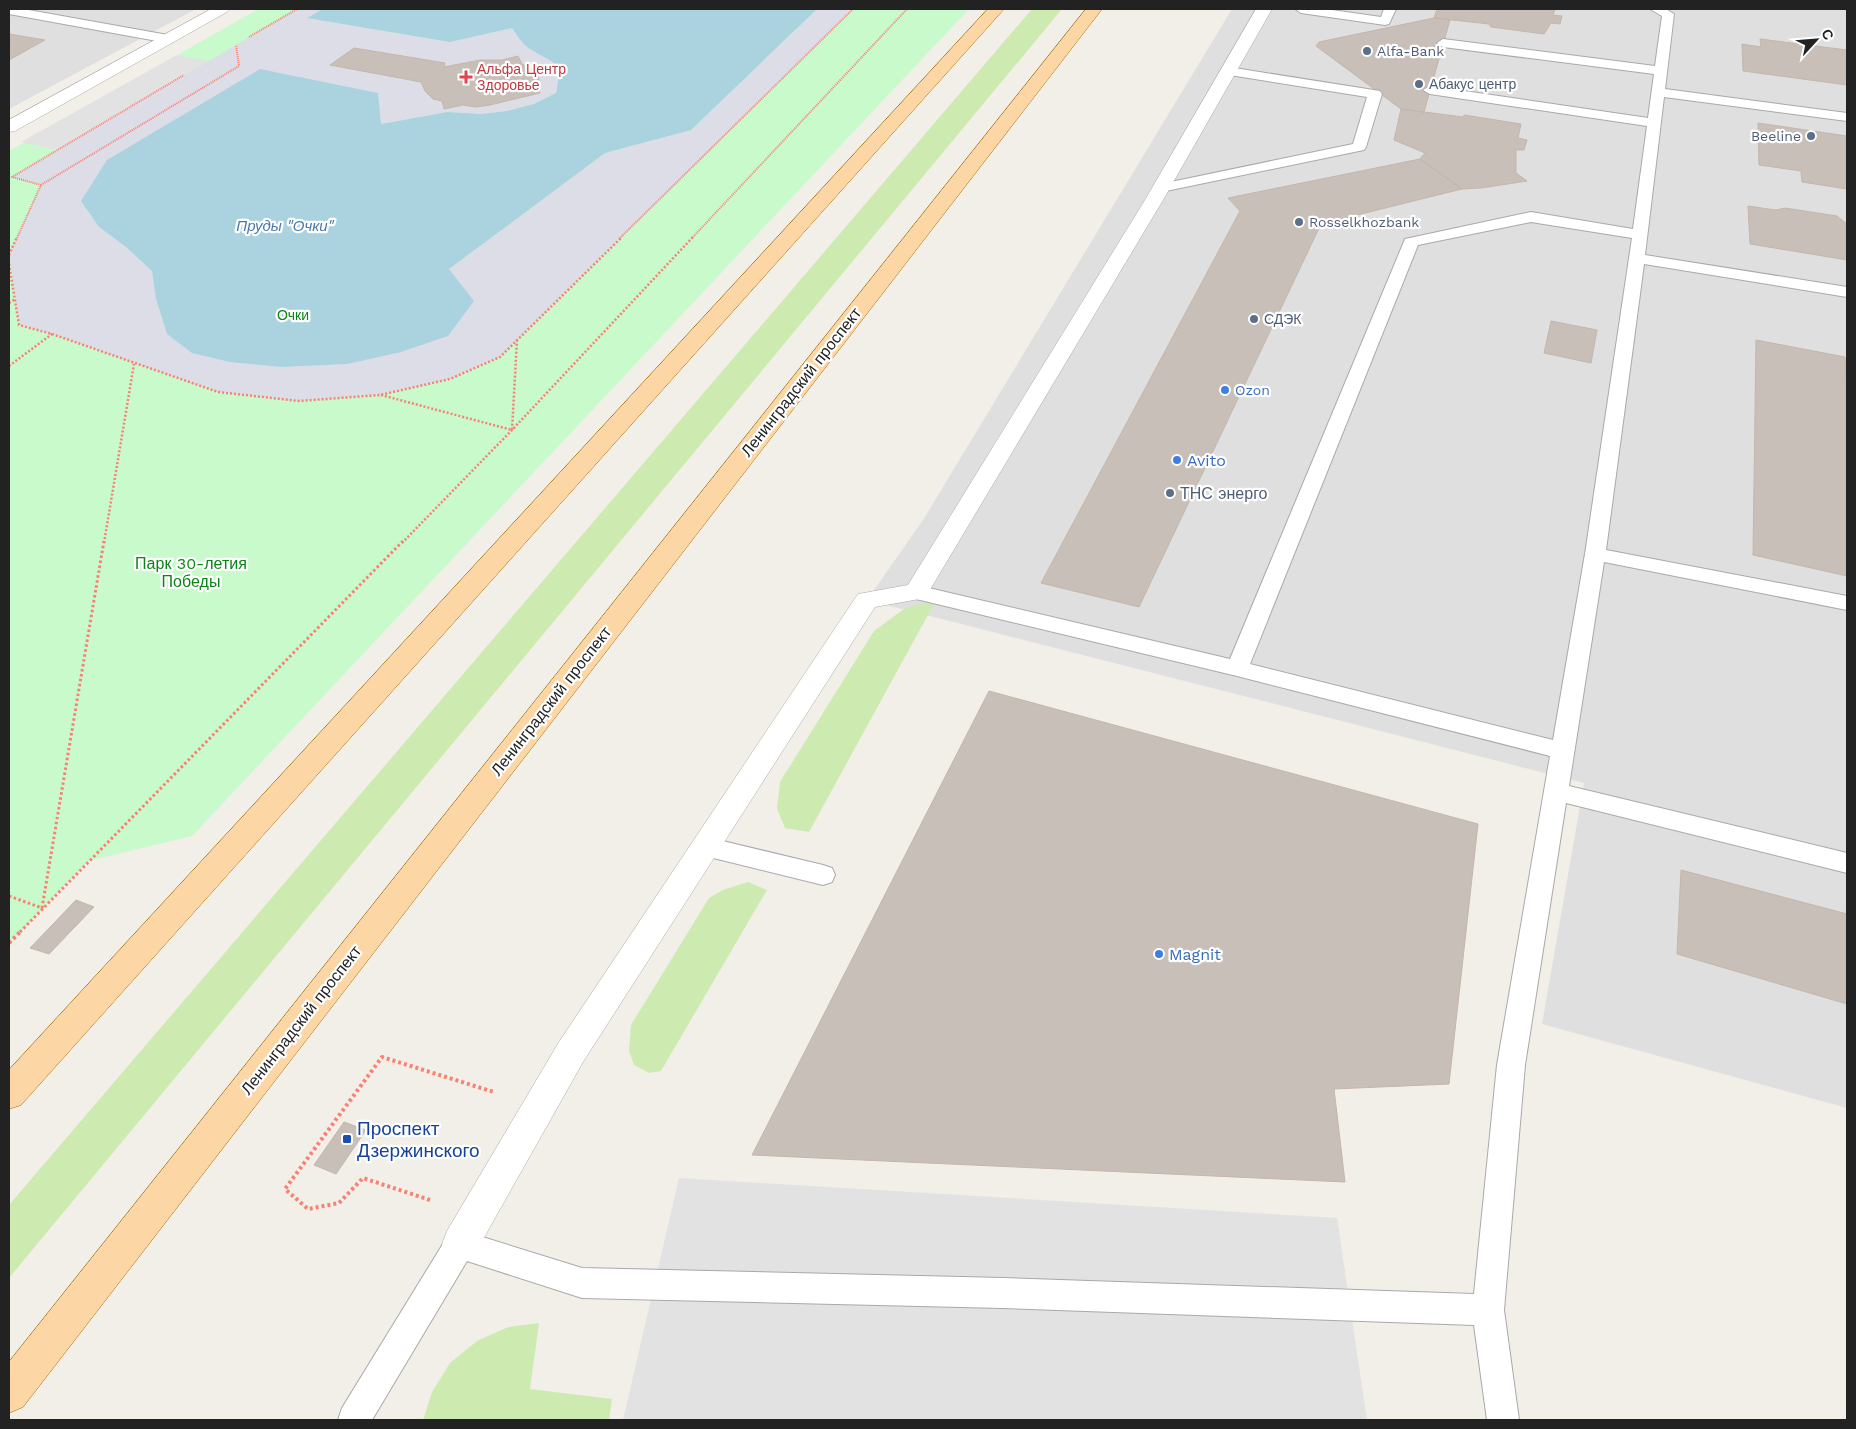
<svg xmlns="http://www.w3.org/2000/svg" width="1856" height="1429" viewBox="0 0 1856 1429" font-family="'Work Sans',sans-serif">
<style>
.residential{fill:#e0dfdf}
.grass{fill:#cdebb0}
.park{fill:#c8facc}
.parking{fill:#e2e2e2}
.plaza{fill:#dddde8;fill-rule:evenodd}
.water{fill:#aad3df}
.building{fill:#c7bfb8;stroke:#c4b6ab}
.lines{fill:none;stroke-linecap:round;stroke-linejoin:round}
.lane-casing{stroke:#a9a9a9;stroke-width:2}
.street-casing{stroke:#a9a9a9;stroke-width:1}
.primary-casing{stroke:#a06b00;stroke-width:1}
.path-far3{stroke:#fa8072;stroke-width:2;stroke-dasharray:1 1;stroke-linecap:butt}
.path-far2{stroke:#fa8072;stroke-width:2.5;stroke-dasharray:2 2;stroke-linecap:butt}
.path-far1{stroke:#fa8072;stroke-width:3;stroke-dasharray:2.5 2.5;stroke-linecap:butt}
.path{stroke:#fa8072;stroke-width:4;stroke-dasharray:3 3;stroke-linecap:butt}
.lane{fill:#fff;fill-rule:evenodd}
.street{fill:#fff;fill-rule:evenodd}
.primary{fill:#fcd6a4;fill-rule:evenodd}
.service-dot{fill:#5c6f8a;stroke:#fff;stroke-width:2}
.health-dot{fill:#e0444e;stroke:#fff;stroke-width:2}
.shop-dot{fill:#3f7fe0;stroke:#fff;stroke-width:2}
.transit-dot{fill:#1a4fb4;stroke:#fff;stroke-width:2}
.labels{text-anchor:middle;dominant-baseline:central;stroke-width:4.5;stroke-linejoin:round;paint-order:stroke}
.far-service-label{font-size:14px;fill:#4e5e75;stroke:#fff;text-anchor:start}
.far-health-label{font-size:14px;fill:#be3a42;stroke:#fff;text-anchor:start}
.far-park-label{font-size:14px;fill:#0c8416;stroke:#fff}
.far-shop-label{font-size:14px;fill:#366cbe;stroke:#fff;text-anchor:start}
.far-water-label{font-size:15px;font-style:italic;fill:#4a7aab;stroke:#fff}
.street-label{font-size:16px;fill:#222;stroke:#fff}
.shop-label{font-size:16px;fill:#366cbe;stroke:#fff;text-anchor:start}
.service-label{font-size:16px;fill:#4e5e75;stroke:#fff;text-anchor:start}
.park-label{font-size:16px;fill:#0c8416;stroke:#fff}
.near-transit-label{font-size:19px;fill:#164399;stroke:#fff;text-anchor:start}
</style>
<rect width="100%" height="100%" fill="#f2efe9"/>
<path class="residential" d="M9,9H196L9,109Z
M1232,9H1847V1108L1542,1024L1584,783L867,600L923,520Z"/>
<path class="grass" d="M1032,9H1062L9,1278V1205Z
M919,604H934L809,832L785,828L777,809L780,782L874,631L904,609Z
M748,882L767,890L661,1071L649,1073L634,1065L629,1051L631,1025L709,898L723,890Z
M539,1323L530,1389L612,1399L609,1420H423L432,1392L450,1363L477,1341L508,1327Z"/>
<path class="park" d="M258,9H969L192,836L88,861L9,944V151Z"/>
<path class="parking" d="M177,55L230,65L78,155L21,142Z
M679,1178L1337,1218L1367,1420H623Z"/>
<path class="plaza" d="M297,9H323L308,18L450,42L512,28L528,48L548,58L557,66L559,79L556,93L534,104L507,111L481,114L447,112L380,124L99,227L126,247L152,271L156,299L167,334L474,302L449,269L605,153L691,130L817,9H853L500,357L450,379L380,395L299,401L218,392L52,334L19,325L9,255L41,185L12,177ZM354,48L444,63V67L480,60H502L518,56L522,64L538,74L539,80L536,86L540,93L506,102L476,107L433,99L425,91L421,82L331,65Z"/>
<path class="water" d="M323,9H817L691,130L605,153L449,269L474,301L448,336L401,352L347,364L281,367L230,362L192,353L167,334L156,299L152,271L126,247L99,227L81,201L107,160L260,69L378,93L381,124L447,112L481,114L507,111L534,104L556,93C563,59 553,64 530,49C523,45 517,35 512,28L450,42L307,18Z"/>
<path class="building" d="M1437,9H1555L1553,15L1562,16L1560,24L1551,23L1544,34L1491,27L1489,24L1434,18Z
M1434,18L1450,20L1424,112L1401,109L1316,46L1319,42Z
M9,34L45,40L9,60Z
M1760,39L1847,50V85L1743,71L1742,44L1761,47Z
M354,48L445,63L444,67L480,60H502L518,56L522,64L538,74L539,80L536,86L540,93L490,105L476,107L463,105L444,109L442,101L433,99L425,91L421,82L330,65Z
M1401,109L1463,117L1464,115L1521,124L1518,138L1527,140L1524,150H1516V173L1527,181L1481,188L1462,189L1420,159L1425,153L1394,140Z
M1758,123L1847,136V189L1802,182L1801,171L1759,165Z
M1420,159L1462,189L1321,224L1139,607L1041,583L1240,211L1228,198Z
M1748,206L1776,210L1785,208L1837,216L1847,224V260L1750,244Z
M1551,321L1597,330L1591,363L1544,353Z
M1756,340L1845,357L1847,395V576L1753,555Z
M989,691L1478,824L1449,1084L1334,1089L1345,1182L752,1155Z
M1681,870L1847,914V1004L1677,954Z
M76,900L94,907L49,954L30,948Z
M344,1122L366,1130L336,1174L314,1165Z"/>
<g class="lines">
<g class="lane-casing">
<path id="lane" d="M9,9H23L168,35L174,39L168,43L9,14Z
M1295,9H1325L1381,17L1384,9H1396L1389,24L1385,25L1301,13Z
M1650,9H1666L1674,14L1665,89L1847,113V121L1664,97L1645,255L1847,287V297L1644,264L1606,550L1847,596V610L1604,562L1569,786L1847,853V873L1566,803L1525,1065L1504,1310L1519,1420H1487L1474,1325L1003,1308L582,1298L467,1261L372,1420H338L342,1408L449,1234L460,1230L582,1268L1003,1278L1474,1294L1497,1065L1550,756L1237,676L916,599L909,597L906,592L909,587L916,585L1230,659L1405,239L1531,212L1633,229L1647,126L1430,94L1423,90L1430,86L1648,118L1654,74L1443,47L1437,43L1443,39L1655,66L1662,16ZM1531,222L1632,238L1585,554L1553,740L1250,664L1418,245Z
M1228,67L1380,91L1382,94L1366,147L1364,150L1359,151L1161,192L1156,191L1154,188L1156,185L1161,184L1353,144L1367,97L1223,74L1221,71Z
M706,837L823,865L832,868L835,875L832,882L823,885L697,854L694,847L697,840Z"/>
</g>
<g class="street-casing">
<path id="street" d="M211,9H230L227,12L15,131L9,132V120Z
M1256,9H1272L1163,200L925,598L875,607L583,1062L473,1257L460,1262L447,1257L442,1244L447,1231L559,1042L858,594L908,585L1145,200Z"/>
</g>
<g class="primary-casing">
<path id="primary" d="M988,9H1004L21,1105L9,1109V1070Z
M1086,9H1102L23,1407L9,1413V1362Z"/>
</g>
<path class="path-far3" d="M249,37L297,9
M41,185L239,66L236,45
M17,238L41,185L12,177L184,75
M620,238L853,9
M692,238L907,9"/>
<path class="path-far2" d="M9,255L17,237
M9,264L19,325L52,334L218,392L299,401L380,395L450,379L500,357L622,237
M9,303L15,299
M9,366L52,334
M381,395L512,430L517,340
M104,543L134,364
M402,543L512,430L693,237"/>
<path class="path-far1" d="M9,896L42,908L104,541
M20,932L403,541"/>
<path class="path" d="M9,943L21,931
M430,1200L363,1178L339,1203L308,1209L285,1189L382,1057L494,1092"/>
<use href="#lane" class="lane"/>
<use href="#street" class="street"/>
<use href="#primary" class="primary"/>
</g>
<g class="service-dot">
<circle cx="1367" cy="51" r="5"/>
<circle cx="1419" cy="84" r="5"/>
<circle cx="1811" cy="136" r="5"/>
<circle cx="1299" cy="222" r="5"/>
<circle cx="1254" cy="319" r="5"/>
<circle cx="1170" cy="493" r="5"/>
</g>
<path class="health-dot" d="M463.5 69.5h5v5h5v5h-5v5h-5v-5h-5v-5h5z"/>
<g class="shop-dot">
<circle cx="1225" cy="390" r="5"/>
<circle cx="1177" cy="460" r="5"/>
<circle cx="1159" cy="954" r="5"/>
</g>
<rect class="transit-dot" x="342" y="1134" width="10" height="10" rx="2.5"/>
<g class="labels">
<g class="far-service-label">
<text x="1377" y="51">Alfa-Bank</text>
<text x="1429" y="84">Абакус центр</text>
<text x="1801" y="136" text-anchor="end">Beeline</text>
<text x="1309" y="222">Rosselkhozbank</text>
<text x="1264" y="319">СДЭК</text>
</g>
<g class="far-health-label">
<text x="477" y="69">Альфа Центр<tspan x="477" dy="16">Здоровье</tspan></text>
</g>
<g class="far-park-label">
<text x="293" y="315">Очки</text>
</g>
<g class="far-shop-label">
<text x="1235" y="390">Ozon</text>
</g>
<g class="far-water-label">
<text x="285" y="226">Пруды "Очки"</text>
</g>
<g class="street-label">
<text transform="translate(801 382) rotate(-52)">Ленинградский проспект</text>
<text transform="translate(551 701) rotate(-52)">Ленинградский проспект</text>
<text transform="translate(301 1020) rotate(-52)">Ленинградский проспект</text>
</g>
<g class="shop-label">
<text x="1187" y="460">Avito</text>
<text x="1169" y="954">Magnit</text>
</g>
<g class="service-label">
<text x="1180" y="493">ТНС энерго</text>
</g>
<g class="park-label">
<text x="191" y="563">Парк 30-летия<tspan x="191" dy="18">Победы</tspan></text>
</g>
<g class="near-transit-label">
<text x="357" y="1128">Проспект<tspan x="357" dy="22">Дзержинского</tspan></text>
</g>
</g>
<rect width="1856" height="1429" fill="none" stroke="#222222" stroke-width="20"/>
<g transform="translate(1816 40) rotate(64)" stroke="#ffffff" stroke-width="4" paint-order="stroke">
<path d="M0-4L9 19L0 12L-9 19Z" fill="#222222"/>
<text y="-8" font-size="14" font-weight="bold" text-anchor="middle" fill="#222222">С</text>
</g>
</svg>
